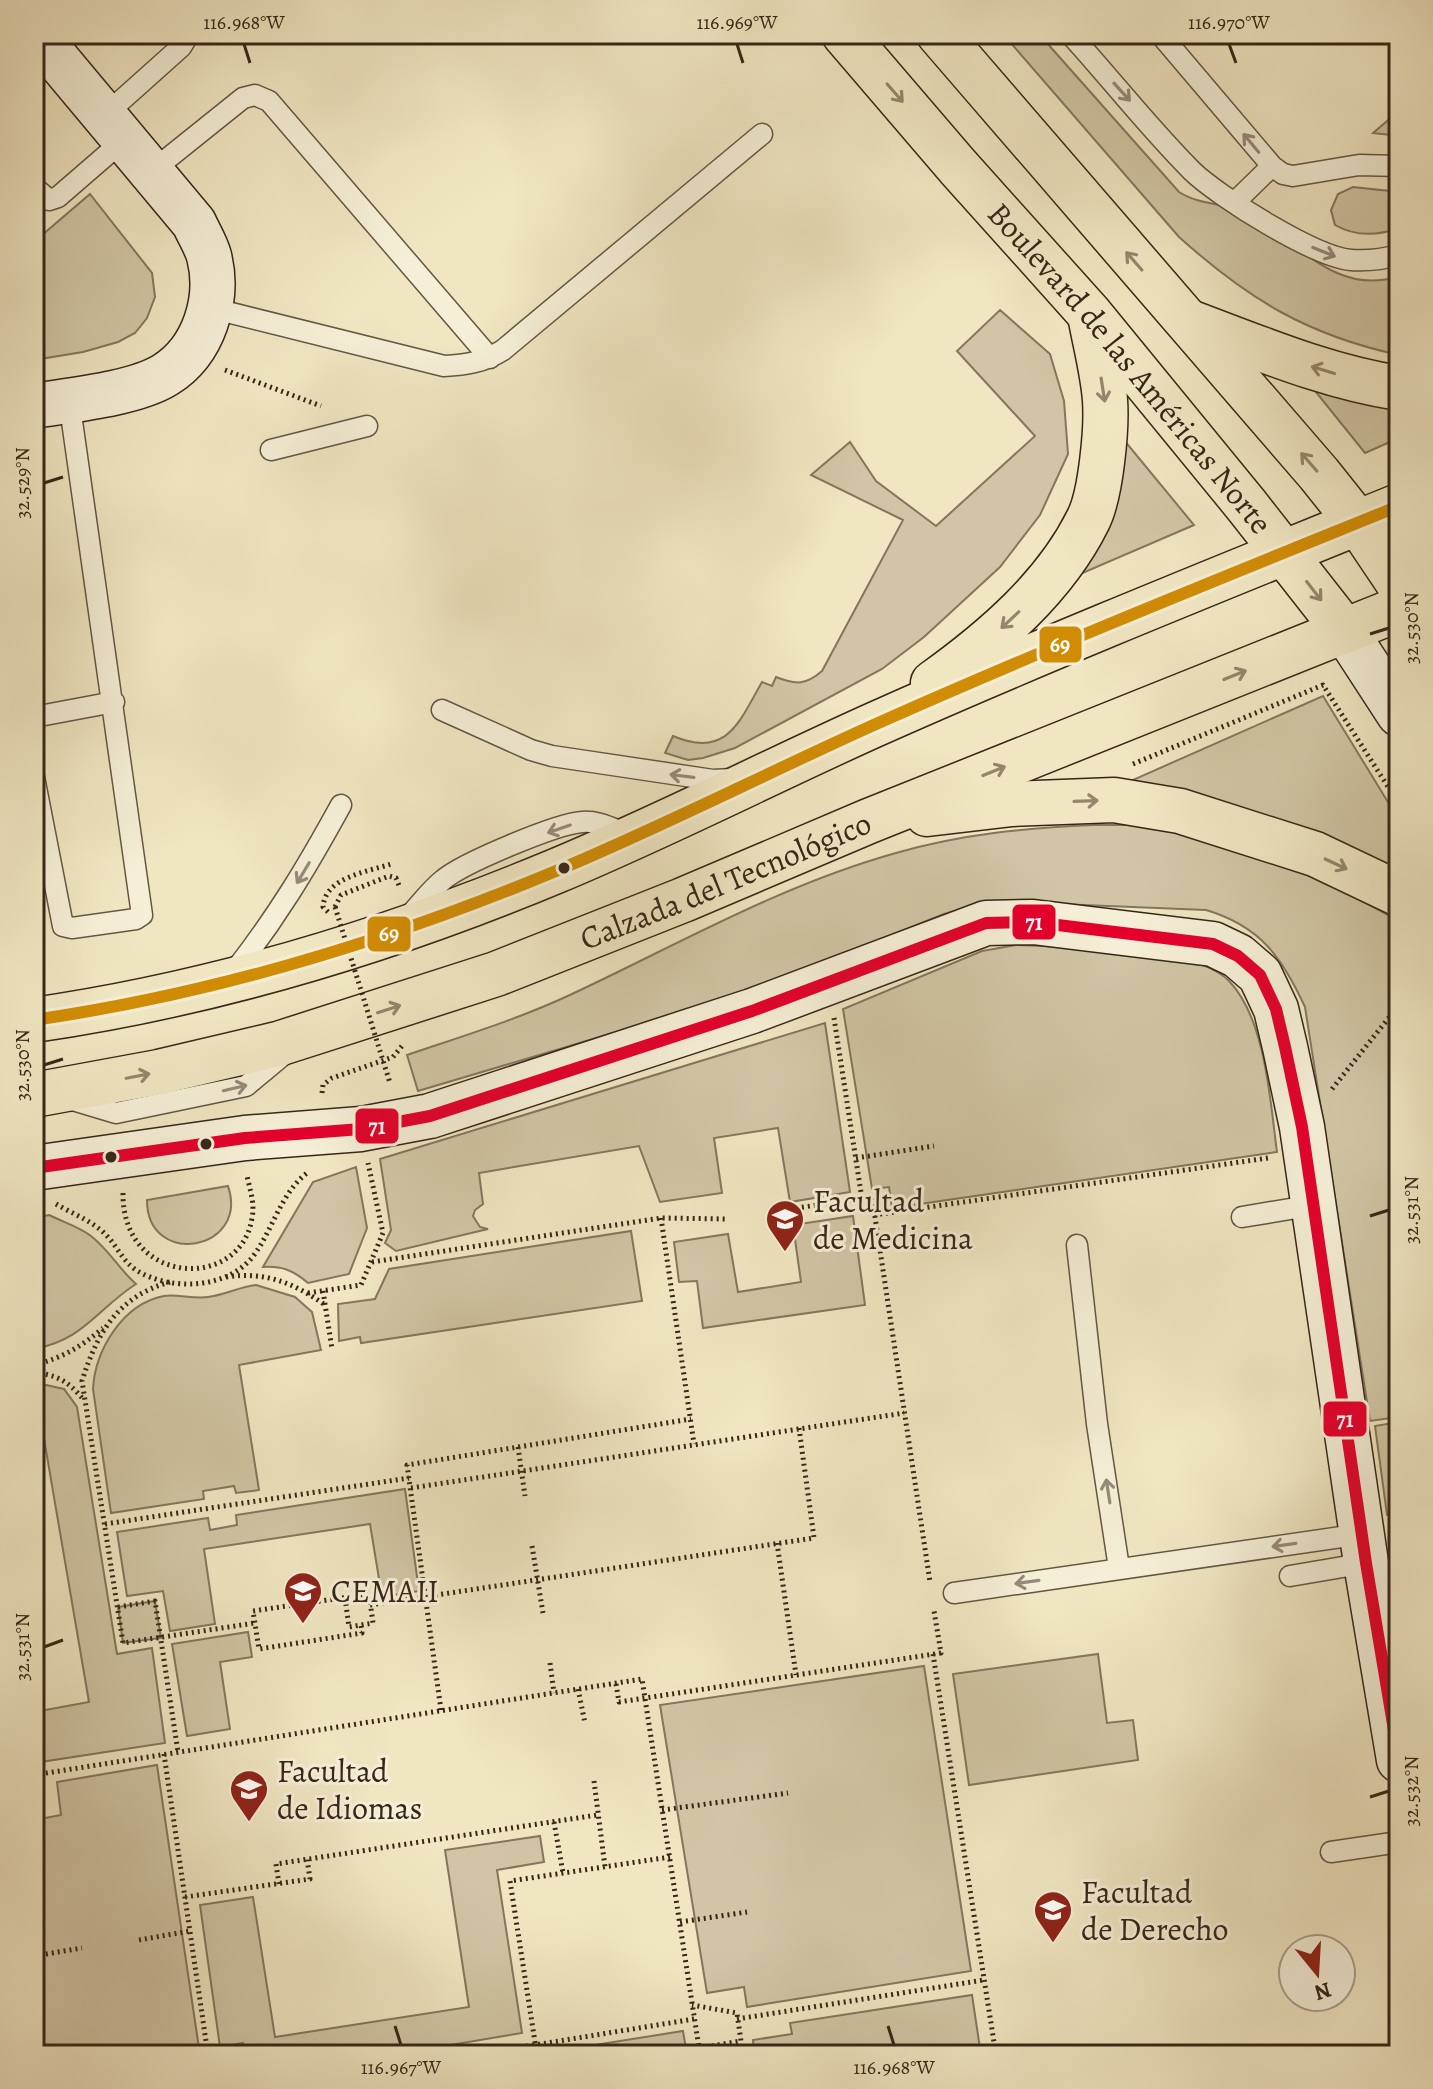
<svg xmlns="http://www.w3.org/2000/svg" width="1433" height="2089" viewBox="0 0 1433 2089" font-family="Alegreya,serif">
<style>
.green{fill:#d1c5a5;stroke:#84765e;stroke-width:2}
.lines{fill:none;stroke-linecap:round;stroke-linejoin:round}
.lane-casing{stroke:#655642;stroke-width:23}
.secondary-casing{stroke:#372618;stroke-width:47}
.primary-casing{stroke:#372618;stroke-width:47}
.path{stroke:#372618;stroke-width:5;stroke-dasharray:2 4;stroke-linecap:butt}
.lane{stroke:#f5efd7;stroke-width:20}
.secondary{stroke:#f5efd7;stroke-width:44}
.primary{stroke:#f0e6c2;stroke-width:44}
.path-bridge{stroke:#372618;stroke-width:5;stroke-dasharray:2 4;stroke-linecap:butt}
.bus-1-casing{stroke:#f5efd7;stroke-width:18}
.bus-2-casing{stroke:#f5efd7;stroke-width:18}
.bus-1{stroke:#d18c05;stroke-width:12}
.bus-2{stroke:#e4002b;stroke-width:12}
.oneway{stroke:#968a78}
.oneway2{stroke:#94866d}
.ticks{fill:none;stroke:#372618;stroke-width:3}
.bus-dot{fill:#372618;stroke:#f5efd7;stroke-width:3}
.labels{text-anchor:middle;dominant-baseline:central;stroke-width:6;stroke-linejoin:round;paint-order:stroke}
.street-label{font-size:32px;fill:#372618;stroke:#f5efd7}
.poi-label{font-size:32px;fill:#372618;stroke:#f5efd7;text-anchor:start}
.line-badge{stroke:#f5efd7;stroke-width:3}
.badge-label{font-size:22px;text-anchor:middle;font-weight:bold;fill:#fff}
.neatline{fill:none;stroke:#372618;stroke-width:3}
.ticks-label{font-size:20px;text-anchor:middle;fill:#372618}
</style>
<rect width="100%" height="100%" fill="#f0e6c2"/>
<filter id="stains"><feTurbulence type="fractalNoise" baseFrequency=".0025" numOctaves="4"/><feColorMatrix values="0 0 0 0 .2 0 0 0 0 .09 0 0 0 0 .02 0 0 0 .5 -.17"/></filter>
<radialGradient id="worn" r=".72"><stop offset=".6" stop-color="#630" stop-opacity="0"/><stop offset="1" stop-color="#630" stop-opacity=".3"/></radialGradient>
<path class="green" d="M1003,34H1039L1179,192C1201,206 1227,203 1251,213C1260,216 1268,225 1276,231C1313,260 1348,293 1399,276V355C1307,335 1248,299 1179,237Z
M1399,111V136L1373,133Z
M1353,187L1399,192V228C1377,236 1356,237 1335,225L1331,210L1338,194Z
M90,194L152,273L155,297L147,318L135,333L118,342L83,352L34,360V292L39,287L34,282V242Z
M1000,310L1050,354L1064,401L1068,454L1040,515L1000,567L924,637L882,669L735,748L703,758L688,760L665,753L673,736C727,759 739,722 762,682L772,686L776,677C796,685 806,685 822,671L903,520L811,475L850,442L876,481L936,526L1035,436L957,351Z
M1303,376L1399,401V438L1365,453Z
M1119,434L1194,525L1071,578Z
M1323,696L1399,820V877L1117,787Z
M1094,825H1138L1179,833L1289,866L1337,887L1399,921V1417L1370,1421L1305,1007C1282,957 1260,926 1206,910L1010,902L975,905L944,914L744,994L418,1091L407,1055C463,1036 519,1019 572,994C679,944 781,885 896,853C961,834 1026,828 1094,825Z
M1016,945C1068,948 1195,944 1230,982C1266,1021 1270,1101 1277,1152L892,1208L889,1187L872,1189L843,1009L982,951Z
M825,1023L850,1192L790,1202L778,1128L714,1138L722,1193L660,1202L639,1146L479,1173L483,1204L475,1210L473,1216L480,1227L488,1229L396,1251L385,1243L391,1230L380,1159Z
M356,1167L367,1228L349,1274L308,1283C293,1270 282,1266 263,1267L313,1182Z
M228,1186C250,1251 147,1269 147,1200Z
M49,1215C63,1222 80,1227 91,1236C109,1250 119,1269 136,1284C97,1309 84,1340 34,1349V1218Z
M853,1216L865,1305L703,1328L697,1281L679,1282L674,1242L728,1234L738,1292L801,1282L793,1225Z
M631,1231L642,1301L361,1343L360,1337L339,1341L338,1304L375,1299L389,1269Z
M256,1285L295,1297L312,1312L321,1350L239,1365L259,1490L236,1493L234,1486L203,1491L204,1499L111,1513L93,1389C95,1351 122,1304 164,1296C177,1294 193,1299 208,1297C224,1295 239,1287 256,1285Z
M46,1385L64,1389L77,1407L117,1654L152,1648L165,1743L34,1763V1712L89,1702L35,1386Z
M1399,1422V1514L1387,1515L1375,1426Z
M405,1489L419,1591L382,1597L370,1524L204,1549L215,1624L170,1631L163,1591L127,1596L117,1532L208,1518L210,1530L237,1525L236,1515Z
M155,1601L161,1638L123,1643L118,1607Z
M248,1632L252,1657L220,1662L230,1729L187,1736L172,1644Z
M1098,1654L1107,1723L1133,1720L1138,1760L969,1785L953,1674Z
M924,1666L971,1971L747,2007L744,1987L707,1993L660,1705Z
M157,1765L200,2055H37L34,2030V1820L61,1815L57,1782Z
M540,1836L544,1862L497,1870L522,2033L391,2055H245L243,2043L220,2047L200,1905L253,1897L275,2037L469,2007L445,1850Z
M972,1995L981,2055H739L754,2052L753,2040L792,2034L790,2023Z
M683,2031L687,2055H550V2052Z"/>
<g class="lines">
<g class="lane-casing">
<path id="lane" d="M1070,34C1111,79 1149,128 1192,171C1219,197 1315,257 1351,260C1366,261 1384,259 1399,255
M1160,34L1272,166L1283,174L1293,176L1359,165L1399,166
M105,115L181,47L189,34
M152,171L243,98L255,95L269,101L490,358
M34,187L49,200L58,197L125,139
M1235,202L1272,166
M211,308L444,366C466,365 484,362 503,350L762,134
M271,450L367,426
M442,710L531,750L552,756L713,780L732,779
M34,717L114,702
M34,777L63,926L72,928L136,919L142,915L69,400
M408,917C420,905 430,890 443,880C463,863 556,824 582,822C598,820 615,830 630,835
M233,973C277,917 307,867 341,805
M66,1098L116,1113L246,1086L288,1051
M1242,1217L1314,1205
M1077,1245L1097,1424L1119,1568
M1290,1576L1366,1563
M954,1593L1362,1534
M1331,1852L1399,1842"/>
</g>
<g class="secondary-casing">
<path id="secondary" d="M34,406C71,400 134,394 165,375C204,351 220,299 209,256C206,245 199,234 194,223L36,34
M1345,631L1399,714
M34,1168L245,1138L361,1129L430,1116L752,1011L986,923L1033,922L1213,944L1238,956L1260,975L1276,1009L1285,1047L1302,1127L1366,1563L1399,1760"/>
</g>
<g class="primary-casing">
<g id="primary">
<path id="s1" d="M844,34L958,167L1089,313L1247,506L1345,631"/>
<path d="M939,34L1319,474L1358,523L1399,584"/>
<path d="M1192,323C1259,348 1327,377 1399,388"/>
<path d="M933,683C993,640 1055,587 1088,520C1101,495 1107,428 1105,400C1103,372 1095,343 1090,315"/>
<path d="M927,814L1012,804L1114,800L1180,811L1315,854L1399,894"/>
<path d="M34,1020C214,994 388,941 556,871C664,826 769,772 876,724C1049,647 1224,577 1399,506"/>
<path id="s2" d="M34,1095L159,1072L278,1044L496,974L683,900L869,821L1399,609"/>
</g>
</g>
<path class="path" d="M225,370L321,406
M1133,764L1323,685L1399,804
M335,907L341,895L389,876L396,878L400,888
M328,912L323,907C325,877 367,872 391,864
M834,1018L862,1199
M1332,1089L1399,1005
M322,1093L323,1085L332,1078L393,1057L402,1046
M856,1158L934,1146
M123,1193C122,1287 241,1291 252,1218C255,1203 250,1190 247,1176
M56,1204C73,1214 95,1222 108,1237C118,1248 123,1261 136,1270C171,1292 229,1289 254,1255C273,1229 281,1193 307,1173
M790,1209L872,1197L930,1582
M874,1215L1268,1158
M661,1218L694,1444
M372,1262L661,1218L726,1219
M226,1277C265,1271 294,1283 325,1305
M170,1282C118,1296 97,1333 82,1381L123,1643L255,1623
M323,1291L332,1349
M308,1293L361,1285L383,1233L368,1163
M34,1365C62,1358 81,1347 103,1328
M34,1372C59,1376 68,1381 84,1400
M518,1447L525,1496
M411,1488L904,1413
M105,1524L409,1478
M777,1543L796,1675
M532,1546L543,1613
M345,1598L349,1627L373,1623L369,1594L253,1611L259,1649L362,1633L361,1624
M370,1605L814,1538L799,1428
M118,1607L155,1601L178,1752
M933,1654L996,2055
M550,1663L554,1693
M616,1684L619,1702L941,1653L934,1611
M578,1689L585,1723
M441,1710L407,1465L691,1419
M164,1754L208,2055
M34,1775L642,1679L699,2048L741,2041L737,2013L692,2005
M594,1781L605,1867
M662,1810L788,1793
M554,1822L563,1873
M279,1884L276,1864L597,1815
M185,1897L310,1879L307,1859
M680,1922L747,1912
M139,1940L190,1931
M34,1956L82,1948
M737,2019L984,1980
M473,2055L694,2019
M537,2055L510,1881L670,1857"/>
<use href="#lane" class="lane"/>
<use href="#secondary" class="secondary"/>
<use href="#primary" class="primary"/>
<path class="path-bridge" d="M335,907L390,1083"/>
<g class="bus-1-casing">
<path id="bus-1" d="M34,1020C214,994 388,941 556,871C664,826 769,772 876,724C1049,647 1224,577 1399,506"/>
</g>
<g class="bus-2-casing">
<path id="bus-2" d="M34,1168L245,1138L361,1129L430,1116L752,1011L986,923L1033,922L1213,944L1238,956L1260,975L1276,1009L1285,1047L1302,1127L1366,1563L1399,1760"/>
</g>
<use href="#bus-1" class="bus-1"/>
<use href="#bus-2" class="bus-2"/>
</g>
<defs><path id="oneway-shaft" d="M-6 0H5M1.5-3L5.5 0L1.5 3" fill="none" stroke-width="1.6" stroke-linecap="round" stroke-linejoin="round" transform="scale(2)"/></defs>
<g class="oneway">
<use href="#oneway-shaft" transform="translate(1122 92) rotate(48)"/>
<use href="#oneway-shaft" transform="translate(1251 143) rotate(-130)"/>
<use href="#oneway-shaft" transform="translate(1324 252) rotate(22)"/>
<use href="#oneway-shaft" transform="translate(682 776) rotate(-173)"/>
<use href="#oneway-shaft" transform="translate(559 829) rotate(161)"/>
<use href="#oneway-shaft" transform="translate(303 873) rotate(121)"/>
<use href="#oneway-shaft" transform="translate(235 1088) rotate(-13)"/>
<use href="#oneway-shaft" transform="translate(1108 1491) rotate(-99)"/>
<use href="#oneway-shaft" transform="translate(1284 1545) rotate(172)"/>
<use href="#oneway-shaft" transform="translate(1027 1582) rotate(172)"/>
</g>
<g class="oneway2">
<use href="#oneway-shaft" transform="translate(895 93) rotate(49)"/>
<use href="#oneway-shaft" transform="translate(1134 261) rotate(-131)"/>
<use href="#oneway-shaft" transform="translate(1323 370) rotate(-163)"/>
<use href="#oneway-shaft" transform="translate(1103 390) rotate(81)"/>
<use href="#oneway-shaft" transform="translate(1309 462) rotate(-131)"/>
<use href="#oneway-shaft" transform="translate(1314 591) rotate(52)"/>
<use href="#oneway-shaft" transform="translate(1010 620) rotate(137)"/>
<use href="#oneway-shaft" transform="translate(1235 675) rotate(-22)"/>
<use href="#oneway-shaft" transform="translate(994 771) rotate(-22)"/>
<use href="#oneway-shaft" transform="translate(1086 801) rotate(-2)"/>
<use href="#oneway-shaft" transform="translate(1336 864) rotate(25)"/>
<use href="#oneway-shaft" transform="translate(389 1009) rotate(-18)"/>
<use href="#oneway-shaft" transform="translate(138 1076) rotate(-11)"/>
</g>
<path class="ticks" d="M244,44L250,63M737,44L743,63M1229,44L1236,63M44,483L63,477M1370,634L1389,628M44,1065L63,1059M1370,1216L1389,1210M44,1647L63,1640M1370,1797L1389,1791M395,2026L401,2045M888,2026L894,2045"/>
<defs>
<g id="university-pin" transform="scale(2)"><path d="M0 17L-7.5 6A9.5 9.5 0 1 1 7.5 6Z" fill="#8f2418" stroke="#f5efd7"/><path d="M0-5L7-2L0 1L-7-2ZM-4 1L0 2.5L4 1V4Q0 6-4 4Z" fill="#fff"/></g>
</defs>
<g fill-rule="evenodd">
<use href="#university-pin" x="785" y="1219"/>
<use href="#university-pin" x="303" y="1591"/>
<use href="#university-pin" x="249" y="1789"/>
<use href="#university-pin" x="1053" y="1910"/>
</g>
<g class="bus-dot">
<circle cx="564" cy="868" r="7"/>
<circle cx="206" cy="1144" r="7"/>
<circle cx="111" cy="1157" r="7"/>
</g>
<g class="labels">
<g class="street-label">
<text stroke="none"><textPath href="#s1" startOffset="440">Boulevard de las Américas Norte</textPath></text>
<text stroke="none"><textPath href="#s2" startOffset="726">Calzada del Tecnológico</textPath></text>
</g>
<g class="poi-label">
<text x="813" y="1201">Facultad<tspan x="813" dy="37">de Medicina</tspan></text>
<text x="331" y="1591">CEMAII</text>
<text x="277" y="1771">Facultad<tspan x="277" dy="37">de Idiomas</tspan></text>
<text x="1081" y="1892">Facultad<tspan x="1081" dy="37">de Derecho</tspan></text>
</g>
</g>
<g class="line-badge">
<rect x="1038" y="625" width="45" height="39" rx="8" fill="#d18c05"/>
<rect x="1011" y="903" width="46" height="38" rx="8" fill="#e4002b"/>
<rect x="366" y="915" width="46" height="38" rx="8" fill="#d18c05"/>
<rect x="354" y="1107" width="46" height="38" rx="8" fill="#e4002b"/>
<rect x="1322" y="1400" width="46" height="38" rx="8" fill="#e4002b"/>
</g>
<g class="badge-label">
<text x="1060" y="652">69</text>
<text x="1034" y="930">71</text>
<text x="389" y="941">69</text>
<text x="377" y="1134">71</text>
<text x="1345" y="1427">71</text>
</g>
<rect width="1433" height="2089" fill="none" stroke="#f0e6c2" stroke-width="88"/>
<g transform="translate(1317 1973) rotate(162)"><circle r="38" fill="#f5efd7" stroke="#a99f8b" stroke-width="2"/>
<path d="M0-6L14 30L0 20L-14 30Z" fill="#8f2418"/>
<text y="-12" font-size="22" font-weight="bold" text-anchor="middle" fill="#372618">N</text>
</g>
<rect x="44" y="44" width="1345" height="2001" class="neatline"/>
<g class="ticks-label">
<text x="244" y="29">116.968°W</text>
<text x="737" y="29">116.969°W</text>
<text x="1229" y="29">116.970°W</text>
<text transform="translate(22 483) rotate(-90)" y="7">32.529°N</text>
<text transform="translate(1411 628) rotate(-90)" y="7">32.530°N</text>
<text transform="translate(22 1065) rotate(-90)" y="7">32.530°N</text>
<text transform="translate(1411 1210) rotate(-90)" y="7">32.531°N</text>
<text transform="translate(22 1647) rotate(-90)" y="7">32.531°N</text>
<text transform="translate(1411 1791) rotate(-90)" y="7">32.532°N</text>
<text x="401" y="2074">116.967°W</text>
<text x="894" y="2074">116.968°W</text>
</g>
<rect width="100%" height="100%" filter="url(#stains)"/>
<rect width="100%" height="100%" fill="url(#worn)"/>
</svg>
